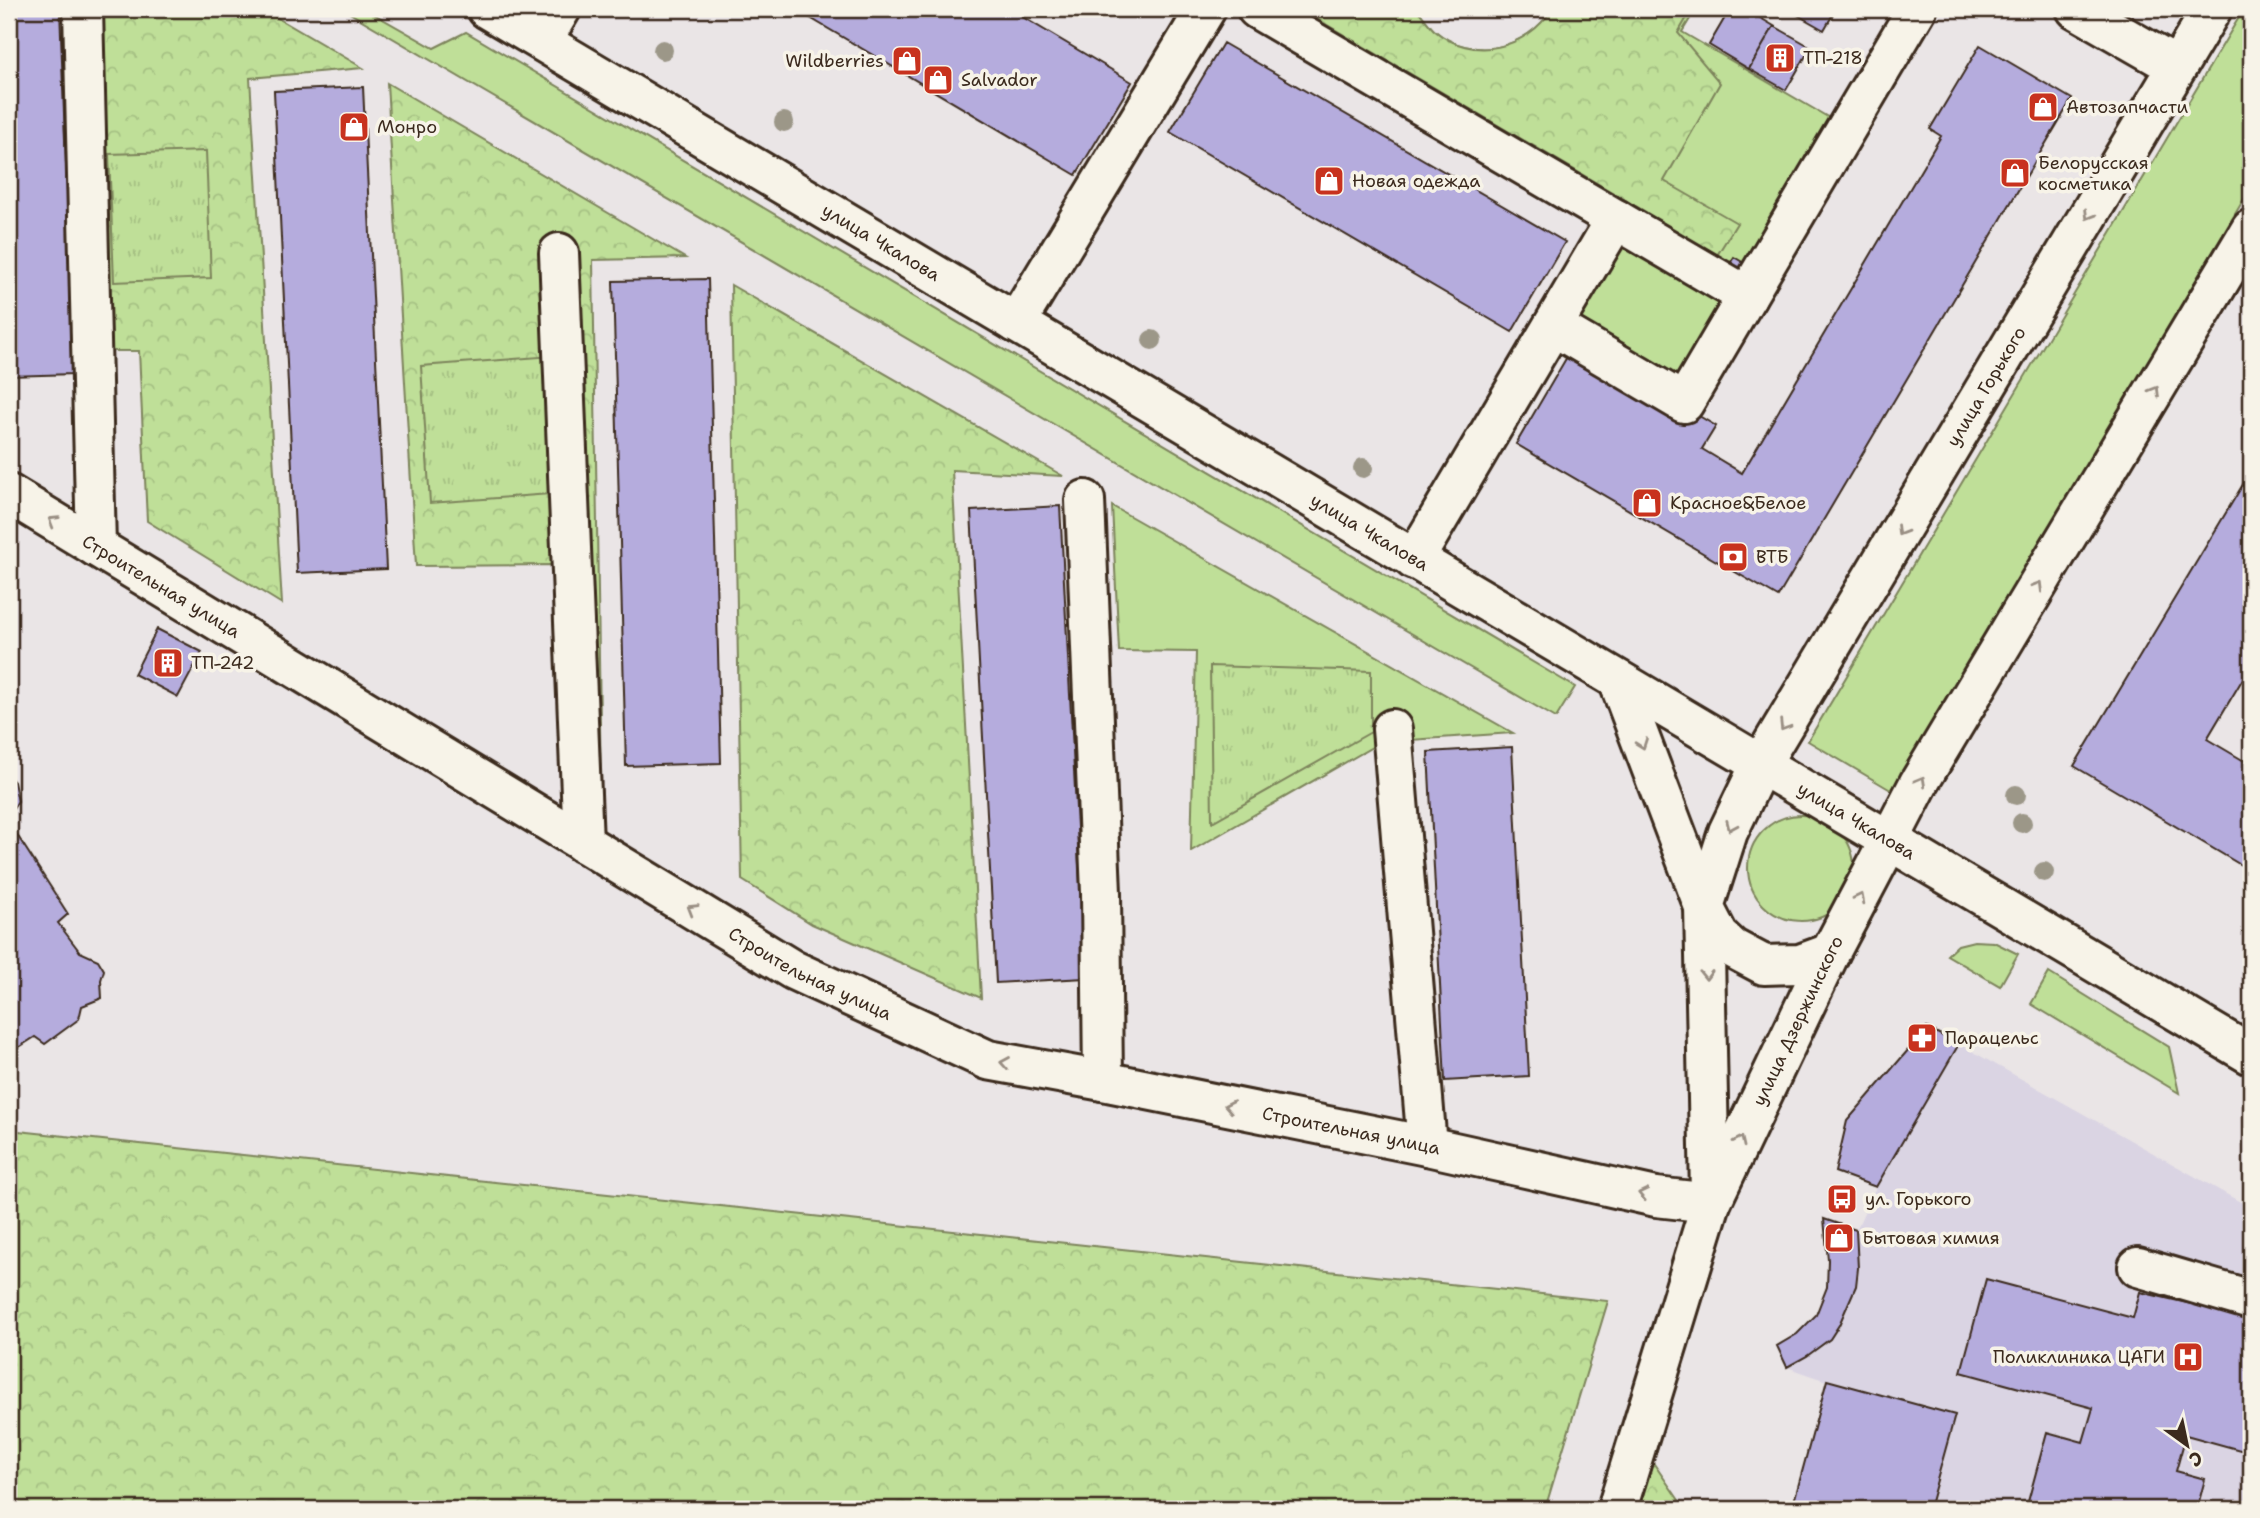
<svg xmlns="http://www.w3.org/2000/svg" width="2260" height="1518" viewBox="0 0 2260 1518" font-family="'Shantell Sans',sans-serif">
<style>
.built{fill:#dad4e3}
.green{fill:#bfdf98;stroke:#7d845b;stroke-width:2}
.forest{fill:url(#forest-crowns);stroke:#7d845b;stroke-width:2}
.park{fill:url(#park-tufts);stroke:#7d845b;stroke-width:2}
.building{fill:#b5acdd;stroke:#3b2a1e;stroke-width:2}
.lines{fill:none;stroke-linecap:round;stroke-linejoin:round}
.minor-casing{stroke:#3b2a1e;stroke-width:44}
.major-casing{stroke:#3b2a1e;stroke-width:44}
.minor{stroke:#f7f3e8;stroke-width:38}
.major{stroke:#f7f3e8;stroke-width:38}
.tree{fill:#9c9788}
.oneway{stroke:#998e83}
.labels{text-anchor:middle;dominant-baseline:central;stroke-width:7;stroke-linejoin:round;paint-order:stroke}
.poi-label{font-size:18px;fill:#3b2a1e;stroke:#f7f3e8;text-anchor:start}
.street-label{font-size:18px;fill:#3b2a1e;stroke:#f7f3e8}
</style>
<defs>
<pattern id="forest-crowns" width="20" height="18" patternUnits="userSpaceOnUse" patternTransform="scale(1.75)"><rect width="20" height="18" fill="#bfdf98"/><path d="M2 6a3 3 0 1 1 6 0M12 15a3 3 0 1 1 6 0" fill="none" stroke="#a5c083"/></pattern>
<pattern id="park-tufts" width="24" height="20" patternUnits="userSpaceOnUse" patternTransform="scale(1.75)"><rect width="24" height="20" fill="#bfdf98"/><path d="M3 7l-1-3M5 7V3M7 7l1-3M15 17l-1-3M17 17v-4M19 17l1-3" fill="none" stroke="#a5c083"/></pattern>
</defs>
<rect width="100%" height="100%" fill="#eae5e6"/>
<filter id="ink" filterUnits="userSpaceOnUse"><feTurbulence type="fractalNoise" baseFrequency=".0143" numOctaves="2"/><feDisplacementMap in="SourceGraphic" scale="14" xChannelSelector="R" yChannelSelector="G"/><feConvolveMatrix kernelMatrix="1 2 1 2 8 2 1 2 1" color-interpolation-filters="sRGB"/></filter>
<g filter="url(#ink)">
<path class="built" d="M1959,1044L2251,1208V1509H1792L1827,1381L1787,1367L1807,1356L1830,1339L1839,1325L1856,1286L1858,1268L1856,1230L1876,1187Z"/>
<path class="green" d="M343,9H365L434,48L466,32L1575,687L1556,718Z
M1293,9H1417C1422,15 1428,24 1434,30C1472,63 1527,49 1552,9H1696L1682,32L1838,123L1683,387L1571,321L1637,212Z
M2244,9H2251V187L1894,792L1808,741Z
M1112,506L1513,733L1381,742L1191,851L1196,652L1119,651Z
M1748 868a53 53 0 1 1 106 0a53 53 0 1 1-106 0Z
M1974,941L1994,942L2018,954L2000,986L1947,955L1958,945Z
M2049,973L2169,1047L2179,1093L2031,1004Z"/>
<path class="forest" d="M70,9H262L363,68L250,78L282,604L147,521L139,351H84Z
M1300,9H1417C1422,15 1428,24 1434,30C1472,63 1527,49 1552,9H1692L1678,33L1720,83L1664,181L1737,223L1711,265L1640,223L1646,212Z
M387,83L685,258L593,260L601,790L563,767L553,565L416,566Z
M731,285L1063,476L952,470L981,998L812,924L742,880Z
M9,1130L1608,1301L1545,1509H9Z
M1652,1461L1685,1509H1638Z"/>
<path class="park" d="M206,151L211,278L114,282L109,154Z
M553,356L563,493L430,503L421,366Z
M1210,666L1371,671V732L1212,822Z"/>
<path class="building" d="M9,9H60L74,374L9,376Z
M802,9H1009L1132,82L1076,175L800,12Z
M1730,9H1745L1774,26L1749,69L1709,45Z
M1787,9H1836L1824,30Z
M1774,26L1811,47L1786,90L1749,69Z
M1223,43L1565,242L1512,332L1170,132Z
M1980,45L2072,99L1778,597L1516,444L1575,343L1716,426L1702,449L1742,473L1941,136L1930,129Z
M363,87L386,569L297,573L274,91Z
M1734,257L1744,263L1736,276L1726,270Z
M708,279L721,763L626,766L613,281Z
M2251,471V665L2207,739L2251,765V871L2074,766Z
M1060,506L1085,978L996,983L971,511Z
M157,629L202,652L178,697L134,674Z
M1512,747L1529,1076L1445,1081L1428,752Z
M9,776L14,782L18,801L11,812L10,824L68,914L58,923L80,952L98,960L104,970L101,980L102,998L82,1006L79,1019L45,1044L35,1037L13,1051L9,1050Z
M1927,1028L1959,1044L1876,1187L1835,1172L1847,1121Z
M1824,1219L1856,1230L1858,1268L1856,1286L1839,1325L1830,1339L1807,1356L1787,1367L1777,1346L1797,1334L1816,1315L1827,1287L1828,1260Z
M1986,1279L2133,1318L2140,1292L2251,1318V1453L2186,1435L2176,1471L2205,1479L2197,1509H2026L2047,1432L2083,1442L2093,1408L1961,1372Z
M1827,1380L1955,1415L1929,1509H1792Z"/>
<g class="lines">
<g class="minor-casing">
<g id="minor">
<path d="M83,9L96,547"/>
<path d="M1257,9L1747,296L1917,9"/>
<path d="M2076,9L2177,67"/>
<path d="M542,41L561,9"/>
<path d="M559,253L583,843"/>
<path d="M1016,323L1206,9"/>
<path d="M1553,326L1684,403L1747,296"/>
<path id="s1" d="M9,494L793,970L988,1060L1103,1081L1427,1146L1656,1197L1711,1203"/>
<path d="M1085,500L1101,893L1103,1081"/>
<path d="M1414,560L1616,219"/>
<path d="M1392,729L1427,1146"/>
<path id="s2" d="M1760,765L2212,9"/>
<path d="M1889,841L1919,783L2251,229"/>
<path d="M2138,1267L2251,1300"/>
</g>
</g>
<g class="major-casing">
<g id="major">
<path id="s3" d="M487,9L2251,1055"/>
<path d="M1618,680L1704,907L1719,936L1732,948L1764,965L1800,964L1830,953"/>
<path d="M1710,1194L1704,907L1728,832L1760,765"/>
<path id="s4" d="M1617,1509L1711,1203L1830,953L1889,841"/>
</g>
</g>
<use href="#minor" class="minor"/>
<use href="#major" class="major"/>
</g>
<g class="tree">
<circle cx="663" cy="50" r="10"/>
<circle cx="784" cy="122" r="10"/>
<circle cx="1152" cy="340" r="10"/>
<circle cx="1363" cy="468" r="10"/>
<circle cx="2016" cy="795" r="10"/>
<circle cx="2022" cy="823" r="10"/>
<circle cx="2044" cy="872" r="10"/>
</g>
<defs><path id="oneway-chevron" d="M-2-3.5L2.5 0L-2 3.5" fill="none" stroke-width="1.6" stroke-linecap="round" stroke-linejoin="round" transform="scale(1.75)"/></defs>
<g class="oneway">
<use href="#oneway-chevron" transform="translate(2089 215) rotate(121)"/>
<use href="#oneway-chevron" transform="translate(2155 391) rotate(-59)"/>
<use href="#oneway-chevron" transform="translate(53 521) rotate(-149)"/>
<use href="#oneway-chevron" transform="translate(1901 531) rotate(121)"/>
<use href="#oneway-chevron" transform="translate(2038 586) rotate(-59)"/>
<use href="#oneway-chevron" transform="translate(1784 726) rotate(122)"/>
<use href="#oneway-chevron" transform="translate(1642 744) rotate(70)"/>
<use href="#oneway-chevron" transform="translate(1921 781) rotate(-61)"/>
<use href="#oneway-chevron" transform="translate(1731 826) rotate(114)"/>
<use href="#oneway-chevron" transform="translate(1860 898) rotate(-63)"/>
<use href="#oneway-chevron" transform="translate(692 909) rotate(-149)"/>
<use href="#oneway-chevron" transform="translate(1706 975) rotate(89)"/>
<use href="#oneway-chevron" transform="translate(1005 1063) rotate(-170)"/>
<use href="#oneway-chevron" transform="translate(1229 1106) rotate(-169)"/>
<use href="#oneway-chevron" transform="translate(1740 1141) rotate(-65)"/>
<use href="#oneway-chevron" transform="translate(1643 1194) rotate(-168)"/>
</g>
</g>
<defs>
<g id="building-square" transform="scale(1.575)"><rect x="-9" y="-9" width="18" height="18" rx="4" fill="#c8321e" stroke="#f7f3e8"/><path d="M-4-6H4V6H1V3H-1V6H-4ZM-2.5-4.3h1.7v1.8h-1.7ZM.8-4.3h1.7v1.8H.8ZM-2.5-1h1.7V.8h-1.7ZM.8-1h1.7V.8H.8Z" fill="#fff"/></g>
<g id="shop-square" transform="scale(1.575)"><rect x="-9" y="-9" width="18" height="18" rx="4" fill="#c8321e" stroke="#f7f3e8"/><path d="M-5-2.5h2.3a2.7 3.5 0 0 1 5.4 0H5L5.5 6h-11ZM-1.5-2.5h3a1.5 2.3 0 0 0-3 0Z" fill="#fff"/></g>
<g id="bank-square" transform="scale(1.575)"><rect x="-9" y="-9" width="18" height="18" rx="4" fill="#c8321e" stroke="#f7f3e8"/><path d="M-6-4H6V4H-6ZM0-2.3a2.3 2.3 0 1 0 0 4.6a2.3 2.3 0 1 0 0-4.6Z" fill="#fff"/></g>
<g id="pharmacy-square" transform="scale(1.575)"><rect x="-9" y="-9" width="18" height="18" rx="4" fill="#c8321e" stroke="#f7f3e8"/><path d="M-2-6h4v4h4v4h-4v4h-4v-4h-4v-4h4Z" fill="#fff"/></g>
<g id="bus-square" transform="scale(1.575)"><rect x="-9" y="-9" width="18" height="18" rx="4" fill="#c8321e" stroke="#f7f3e8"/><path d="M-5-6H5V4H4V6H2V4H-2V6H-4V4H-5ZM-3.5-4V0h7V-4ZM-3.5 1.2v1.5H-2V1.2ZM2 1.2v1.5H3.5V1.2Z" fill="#fff"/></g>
<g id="hospital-square" transform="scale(1.575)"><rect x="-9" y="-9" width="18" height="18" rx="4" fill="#c8321e" stroke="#f7f3e8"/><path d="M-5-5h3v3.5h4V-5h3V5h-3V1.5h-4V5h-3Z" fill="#fff"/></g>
</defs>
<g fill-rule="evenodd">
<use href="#building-square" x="1780" y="58"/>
<use href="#shop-square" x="907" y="61"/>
<use href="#shop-square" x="938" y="80"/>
<use href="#shop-square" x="2043" y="107"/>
<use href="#shop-square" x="354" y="127"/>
<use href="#shop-square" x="2015" y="173"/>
<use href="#shop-square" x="1329" y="181"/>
<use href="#shop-square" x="1647" y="503"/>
<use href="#bank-square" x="1733" y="557"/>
<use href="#building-square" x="168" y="663"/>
<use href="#pharmacy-square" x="1922" y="1038"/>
<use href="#bus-square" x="1842" y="1199"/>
<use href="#shop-square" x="1839" y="1238"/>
<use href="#hospital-square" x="2188" y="1357"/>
</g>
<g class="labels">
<g class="poi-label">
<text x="1803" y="58">ТП-218</text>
<text x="884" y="61" text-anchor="end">Wildberries</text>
<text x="961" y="80">Salvador</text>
<text x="2066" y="107">Автозапчасти</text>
<text x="377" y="127">Монро</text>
<text x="2038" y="163">Белорусская<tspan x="2038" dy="21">косметика</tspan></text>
<text x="1352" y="181">Новая одежда</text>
<text x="1670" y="503">Красное&amp;Белое</text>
<text x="1756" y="557">ВТБ</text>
<text x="191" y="663">ТП-242</text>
<text x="1945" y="1038">Парацельс</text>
<text x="1865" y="1199">ул. Горького</text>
<text x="1862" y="1238">Бытовая химия</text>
<text x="2165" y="1357" text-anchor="end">Поликлиника ЦАГИ</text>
</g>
<g class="street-label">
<text stroke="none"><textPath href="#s3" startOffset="458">улица Чкалова</textPath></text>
<text stroke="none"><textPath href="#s2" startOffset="441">улица Горького</textPath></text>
<text stroke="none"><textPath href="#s3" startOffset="1026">улица Чкалова</textPath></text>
<text stroke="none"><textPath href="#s1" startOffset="178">Строительная улица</textPath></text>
<text stroke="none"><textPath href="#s3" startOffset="1592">улица Чкалова</textPath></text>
<text stroke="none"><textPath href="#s1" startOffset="934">Строительная улица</textPath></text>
<text stroke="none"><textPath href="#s4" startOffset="522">улица Дзержинского</textPath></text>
<text stroke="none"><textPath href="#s1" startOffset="1502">Строительная улица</textPath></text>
</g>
</g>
<rect width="2260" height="1518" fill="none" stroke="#f7f3e8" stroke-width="35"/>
<rect x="18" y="18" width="2225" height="1483" fill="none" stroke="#3b2a1e" stroke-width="2.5" filter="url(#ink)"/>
<g transform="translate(2187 1445) rotate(147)" stroke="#f7f3e8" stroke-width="5" paint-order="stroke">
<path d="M0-5L12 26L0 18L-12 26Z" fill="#3b2a1e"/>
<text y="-10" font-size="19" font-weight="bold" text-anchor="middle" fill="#3b2a1e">С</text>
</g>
</svg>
